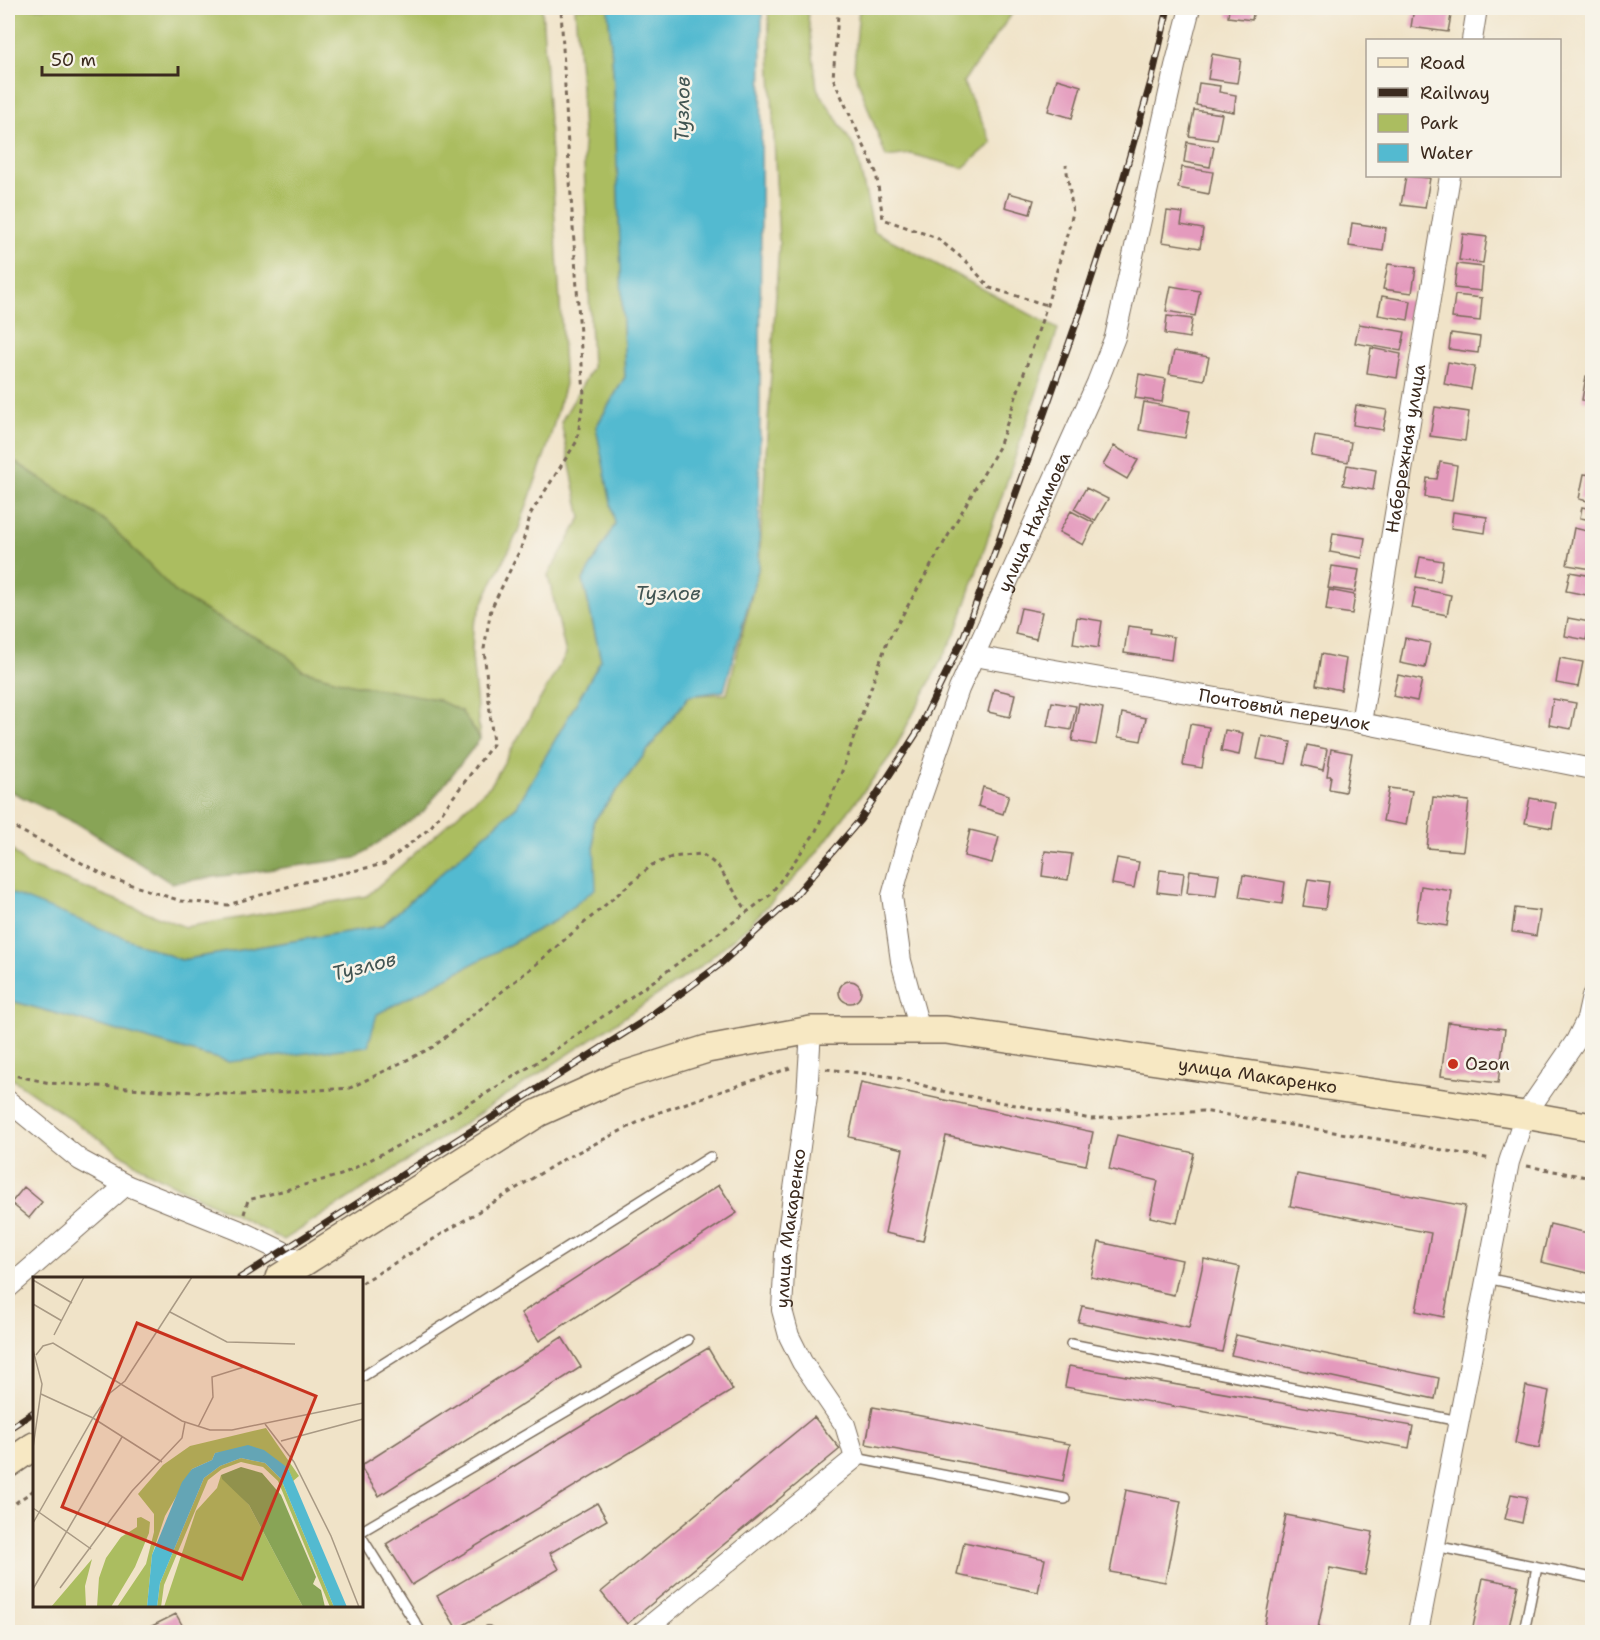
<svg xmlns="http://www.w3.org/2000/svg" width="1600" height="1640" viewBox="0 0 1600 1640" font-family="'Shantell Sans',sans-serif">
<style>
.green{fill:#abbd60;stroke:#73743f;stroke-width:1.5}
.forest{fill:#88a456;stroke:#62673a;stroke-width:1.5}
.water{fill:#53bad0;stroke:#477277;stroke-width:1.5}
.building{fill:#e49abd}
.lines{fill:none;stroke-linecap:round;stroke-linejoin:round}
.service-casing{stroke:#7a6b5a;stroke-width:12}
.minor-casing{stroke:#7a6b5a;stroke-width:22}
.secondary-casing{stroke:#7a6b5a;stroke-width:30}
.path{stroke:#7a6b5a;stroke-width:3;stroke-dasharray:4.5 4.5;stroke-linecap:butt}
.service{stroke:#fff;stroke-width:9}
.minor{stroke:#fff;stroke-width:20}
.secondary{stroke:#f7e8c3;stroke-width:27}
.rail-casing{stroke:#3b2a1e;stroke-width:7}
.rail{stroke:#f7f3e8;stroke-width:4.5;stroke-dasharray:14;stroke-linecap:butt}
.poi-dot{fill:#c8321e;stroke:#f7f3e8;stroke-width:2}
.labels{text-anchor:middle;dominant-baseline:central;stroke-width:5;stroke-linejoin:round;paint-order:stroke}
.street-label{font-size:18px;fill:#3b2a1e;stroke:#f7f3e8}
.poi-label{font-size:18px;fill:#3b2a1e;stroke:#f7f3e8;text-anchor:start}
.water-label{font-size:20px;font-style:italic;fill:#425553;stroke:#f7f3e8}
.inset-road{fill:none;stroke:#a89984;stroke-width:1.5}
.view{fill:#c8321e;fill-opacity:0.15;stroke:#c8321e;stroke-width:3}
.inset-edge{fill:none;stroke:#3b2a1e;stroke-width:3}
</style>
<rect width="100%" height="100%" fill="#f7f3e8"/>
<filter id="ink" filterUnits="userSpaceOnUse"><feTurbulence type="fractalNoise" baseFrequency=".0167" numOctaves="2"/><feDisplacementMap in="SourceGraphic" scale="12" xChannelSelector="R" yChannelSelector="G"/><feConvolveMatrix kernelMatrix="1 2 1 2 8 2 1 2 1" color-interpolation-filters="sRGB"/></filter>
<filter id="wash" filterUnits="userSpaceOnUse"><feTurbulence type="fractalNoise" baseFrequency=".008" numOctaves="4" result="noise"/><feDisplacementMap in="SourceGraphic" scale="24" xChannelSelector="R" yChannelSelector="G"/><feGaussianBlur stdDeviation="1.35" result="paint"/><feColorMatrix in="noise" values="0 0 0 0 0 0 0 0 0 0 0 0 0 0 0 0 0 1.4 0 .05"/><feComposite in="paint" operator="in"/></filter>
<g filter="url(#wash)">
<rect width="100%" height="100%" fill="#f0e3c8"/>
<path class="green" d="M8,8H542L565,384L548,445L517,534L487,593L473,627L472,657L480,739L461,711L436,699L351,684L302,670L281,650L228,624L177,594L107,522L8,457Z
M575,8H608L614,84L625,377L596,427L616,524L583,580L601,660L517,806L382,926L181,960L8,893V846L27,865L185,927L367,896L491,785L566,654L548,575L581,518L561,422L592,368L581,86Z
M768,8H807L817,88L856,150L874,231L1058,329L957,630L892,754L809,863L748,926L700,967L427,1148L284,1240L145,1170L8,1076V1000L229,1062L377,1014L556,920L595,888L593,822L690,695L727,694L759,566L779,245Z
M859,8H1016L963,82L992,143L963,168L911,154L886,157L854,70Z"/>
<path class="forest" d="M8,457L107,522L177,594L228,624L281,650L302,670L351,684L436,699L461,711L480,739L423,812L356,858L171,883L85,828L8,790Z"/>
<path class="water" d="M608,8H762L759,566L724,691L689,696L593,822L596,888L556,920L377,1014L368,1046L229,1062L8,1000V892L181,960L382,926L517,806L601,660L583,580L615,524L596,427L625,377L614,84Z"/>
<g id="blocks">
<path class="building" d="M1229,8H1254L1252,20L1228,17Z
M1414,8L1452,10L1448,32L1411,27Z
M1212,54L1241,59L1237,83L1208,79Z
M1057,79L1081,86L1072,118L1048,111Z
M1199,83L1220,86L1219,92L1236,95L1234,112L1196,105Z
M1194,110L1222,114L1217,140L1189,136Z
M1187,142L1214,147L1210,167L1184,162Z
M1182,167L1213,172L1209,194L1178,188Z
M1406,176L1430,178L1425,208L1401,205Z
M1009,193L1034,200L1030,214L1005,207Z
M1167,211L1183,213L1181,225L1203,229L1200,248L1162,242Z
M1352,223L1386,228L1383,251L1349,246Z
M1463,234L1487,237L1483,263L1459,260Z
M1388,264L1416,268L1412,293L1383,289Z
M1457,264L1483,267L1481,291L1454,288Z
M1171,286L1200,291L1195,316L1166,311Z
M1455,295L1482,298L1480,321L1452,318Z
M1382,296L1411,301L1408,320L1378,315Z
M1167,316L1192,319L1189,338L1165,334Z
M1359,324L1405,332L1401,351L1355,343Z
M1451,333L1480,337L1478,353L1449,349Z
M1371,348L1401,354L1397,378L1367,373Z
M1174,351L1209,357L1204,380L1169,374Z
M1448,362L1475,367L1471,389L1444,384Z
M1139,374L1166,379L1162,402L1135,398Z
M1586,376L1592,377V402L1582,400Z
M1144,402L1190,411L1185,438L1139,430Z
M1356,405L1387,410L1383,430L1353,425Z
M1435,407L1469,412L1465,441L1430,436Z
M1315,436L1351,442L1348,462L1311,456Z
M1114,446L1138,460L1127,479L1103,465Z
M1440,462L1457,465L1452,501L1425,497L1427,478L1437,479Z
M1347,465L1376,470L1373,490L1343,485Z
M1584,474L1592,475V502L1579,499Z
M1086,488L1108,499L1095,521L1074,509Z
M1582,507L1592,509V520L1580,518Z
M1071,511L1094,523L1083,545L1059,532Z
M1453,512L1487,517L1485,533L1451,528Z
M1574,528L1592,532V569L1567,565Z
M1333,533L1365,538L1362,558L1330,552Z
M1420,557L1443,561L1440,581L1416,577Z
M1332,566L1359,570L1355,592L1328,588Z
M1570,572L1592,576V596L1566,591Z
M1416,588L1451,595L1447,615L1412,608Z
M1329,590L1355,595L1352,614L1326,610Z
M1021,608L1042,612L1036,639L1015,634Z
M1077,617L1102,621L1098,648L1073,644Z
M1568,618L1590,622L1586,640L1565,636Z
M1128,626L1151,629L1150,633L1174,637L1171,660L1124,653Z
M1405,638L1430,643L1425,668L1400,663Z
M1321,654L1346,659L1341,690L1316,685Z
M1560,658L1583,662L1578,687L1556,683Z
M1398,675L1422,680L1417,701L1393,696Z
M994,689L1015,694L1010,717L988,712Z
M1553,699L1576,703L1571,729L1549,725Z
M1052,702L1076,706L1071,730L1047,726Z
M1079,703L1103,708L1096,745L1072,741Z
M1122,713L1146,718L1141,741L1118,737Z
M1190,724L1209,727L1202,768L1183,765Z
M1225,730L1243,733L1239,755L1221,751Z
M1262,736L1291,742L1286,764L1257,759Z
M1307,745L1327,749L1323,770L1302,765Z
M1331,749L1352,753L1345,792L1329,789L1331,776H1327Z
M983,787L1009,795L1003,814L978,806Z
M1389,788L1412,791L1406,825L1383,821Z
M1433,797L1469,801L1463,851L1427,848Z
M1530,798L1556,803L1552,828L1525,823Z
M970,830L999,837L992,863L964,856Z
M1045,851L1072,854L1068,880L1042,876Z
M1117,858L1139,862L1134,888L1112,884Z
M1160,870L1184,873L1181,895L1157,892Z
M1190,870L1219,874L1216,896L1187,893Z
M1243,875L1285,882L1282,904L1239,897Z
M1308,879L1329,882L1325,909L1303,906Z
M1421,886L1452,891L1447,926L1416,921Z
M1515,908L1540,911L1536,936L1512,932Z
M839 992a11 11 0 1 1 22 0a11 11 0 1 1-22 0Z
M1448,1022L1505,1029L1498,1083L1441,1076Z
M861,1082L1093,1132L1086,1165L946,1136L923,1241L885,1233L903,1149L849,1137Z
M1117,1135L1194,1153L1177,1223L1150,1217L1158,1181L1109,1169Z
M1297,1174L1465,1206L1444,1317L1416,1311L1431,1233L1290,1206Z
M719,1185L737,1213L539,1341L521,1313Z
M24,1187L42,1202L29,1218L11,1203Z
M1550,1224L1592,1234V1274L1541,1262Z
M1099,1242L1182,1260L1174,1295L1091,1277Z
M1204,1259L1240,1267L1222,1352L1078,1322L1082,1306L1189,1328Z
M1236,1335L1439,1378L1435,1399L1231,1355Z
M562,1337L581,1367L379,1496L362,1469V1465Z
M708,1348L733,1390L412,1585L386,1544Z
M1069,1366L1413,1426L1409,1448L1065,1387Z
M1526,1386L1549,1391L1539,1448L1515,1443Z
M873,1407L1070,1444L1063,1481L866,1444Z
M814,1417L840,1449L627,1624L601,1592Z
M1126,1490L1181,1501L1165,1582L1110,1572Z
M1511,1494L1527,1497L1522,1523L1505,1519Z
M597,1503L607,1520L550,1553L559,1569L457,1629L437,1596Z
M1286,1515L1373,1532L1365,1575L1330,1568L1318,1628L1333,1632H1263Z
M964,1542L1045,1559L1038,1592L957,1575Z
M1483,1578L1518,1585L1508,1632H1472Z
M176,1614L186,1632H140Z"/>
</g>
</g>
<g filter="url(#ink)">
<use href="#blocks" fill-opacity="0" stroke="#7a6b5a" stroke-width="1.5"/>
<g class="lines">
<g class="service-casing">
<path id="service" d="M1486,1278L1592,1300
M1071,1344L1459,1421
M362,1377L710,1157
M855,1458L1065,1499
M362,1531L688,1340
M362,1538L421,1632
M1435,1546L1592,1578
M486,1632L488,1631
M1524,1632L1537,1567"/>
</g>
<g class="minor-casing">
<g id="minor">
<path d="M1472,40L1477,8"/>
<path id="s1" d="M974,656L1361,723L1592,769"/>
<path id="s2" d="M1361,723L1450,176"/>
<path id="s3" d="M920,1030L901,961L892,896L911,827L959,689L1097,383L1115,337L1175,66L1190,8"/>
<path d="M8,1101L80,1160L126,1185L238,1230L282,1251L301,1264"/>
<path d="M8,1288L126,1185"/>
<path id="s4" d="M642,1632L855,1458L845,1425L802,1362L789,1336L782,1310L785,1254L807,1096L811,1030"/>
<path d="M1418,1632L1509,1162L1525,1115L1576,1041L1587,1019L1592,996"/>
</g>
</g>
<g class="secondary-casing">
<g id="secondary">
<path id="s5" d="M279,1278L538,1113L618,1077L707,1049L811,1030H946L1525,1115L1592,1127"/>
<path d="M8,1464L34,1446"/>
</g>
</g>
<path class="path" d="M835,8L838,15L833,78L876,172L883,219L937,238L967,262L990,288L1047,305
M8,824L110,878L181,901L228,905L300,883L384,864L430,828L493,744L484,649L491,609L521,548L531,513L577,441L584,395L569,166L561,8
M826,1069L894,1077L946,1092L1091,1119L1203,1111L1421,1146L1491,1159
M8,1074L50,1083L241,1095L350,1088L433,1047L535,965L652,865L672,857L702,854L718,866L747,911
M1527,1166L1592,1178
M244,1214L248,1200L341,1175L422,1133L542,1059L655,980L770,895L815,833L840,777L887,642L999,447L1047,305L1073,213L1066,165
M362,1283L564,1159L657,1113L790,1068
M8,1508L34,1490"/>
<use href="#service" class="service"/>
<use href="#minor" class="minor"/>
<use href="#secondary" class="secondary"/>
<g class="rail-casing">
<path id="rail" d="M240,1278L639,1024L718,966L793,898L860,820L918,731L964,636L1000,538L1083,304L1118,197L1152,78L1168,8
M8,1429L34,1412"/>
</g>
<use href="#rail" class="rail"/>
</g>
</g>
<circle class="poi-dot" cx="1453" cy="1064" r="6"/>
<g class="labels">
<g class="street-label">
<text stroke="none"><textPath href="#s2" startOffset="278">Набережная улица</textPath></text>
<text stroke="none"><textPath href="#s3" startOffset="538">улица Нахимова</textPath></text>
<text stroke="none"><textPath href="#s1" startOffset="315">Почтовый переулок</textPath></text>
<text stroke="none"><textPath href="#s5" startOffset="1044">улица Макаренко</textPath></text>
<text stroke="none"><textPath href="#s4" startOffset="524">улица Макаренко</textPath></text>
</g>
<g class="poi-label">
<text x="1465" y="1064">Ozon</text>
</g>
<g class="water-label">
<text transform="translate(682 109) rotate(-89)">Тузлов</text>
<text x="668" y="593">Тузлов</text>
<text transform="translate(364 966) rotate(-14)">Тузлов</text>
</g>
</g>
<g transform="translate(33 1277)">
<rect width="330" height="330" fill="#f0e3c8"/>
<path d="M233,151L266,199L260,204L255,191L212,172L182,176L179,183L159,192L132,239L119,278L114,330H84L113,287L121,255V237L105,217L130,188L157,169ZM208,181L232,186L248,202L301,330H297L245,204L230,190L208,185L189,192L175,203L131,308L128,330H124L127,306L171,201L187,189ZM188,198L216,228L270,330H131L163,234L184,211ZM108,240L117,245L116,256L102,290L78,330H64L66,301L73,281L88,260L104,250V241ZM59,282L52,309L53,330H18Z" fill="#abbd60"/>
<path d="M208,190L229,196L248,218L283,300L280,307L288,313L292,330H270L216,228L189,202L188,198Z" fill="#88a456"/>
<path d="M215,168L231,173L255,191L314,330H301L248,202L232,186L208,181L187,189L171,201L127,306L124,330H114L119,278L149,205L159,192L179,183L182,176Z" fill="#53bad0"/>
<path class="inset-road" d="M0,3L39,26M0,27L29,44M137,35L194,65L262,67M21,58L51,0M0,73L9,107L0,171M3,78L10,69L20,66L149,144L177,153H199L330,126M8,117L60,141L129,185M232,147L261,185L298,259L326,330M165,150L180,120L179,100L211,90M248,164L330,142M0,231L58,272M0,246L60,141L77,116L92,104L159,0M27,311L99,214L149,161L152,145M0,312L89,160"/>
<path class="view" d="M104,46L283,119L209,302L29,230Z"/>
<rect width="330" height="330" class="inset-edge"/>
</g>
<rect width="1600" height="1640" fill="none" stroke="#f7f3e8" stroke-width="30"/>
<rect x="1366" y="39" width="195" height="138" fill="#f7f3e8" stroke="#aca397" stroke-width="1.5"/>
<rect x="1378" y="58" width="30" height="9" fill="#f7e8c3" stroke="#aca397" stroke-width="1.5"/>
<text x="1420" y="69" font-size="18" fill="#3b2a1e">Road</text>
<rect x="1378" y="88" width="30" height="9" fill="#3b2a1e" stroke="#aca397" stroke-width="1.5"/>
<text x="1420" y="99" font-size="18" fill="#3b2a1e">Railway</text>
<rect x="1378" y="114" width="30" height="18" fill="#abbd60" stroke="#aca397" stroke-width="1.5"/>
<text x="1420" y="129" font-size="18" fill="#3b2a1e">Park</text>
<rect x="1378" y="144" width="30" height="18" fill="#53bad0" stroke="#aca397" stroke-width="1.5"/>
<text x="1420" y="159" font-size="18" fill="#3b2a1e">Water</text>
<path d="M42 66v9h136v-9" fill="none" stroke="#3b2a1e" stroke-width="3"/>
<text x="51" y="66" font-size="18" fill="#3b2a1e" stroke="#f7f3e8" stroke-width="4.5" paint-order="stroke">50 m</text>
</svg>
